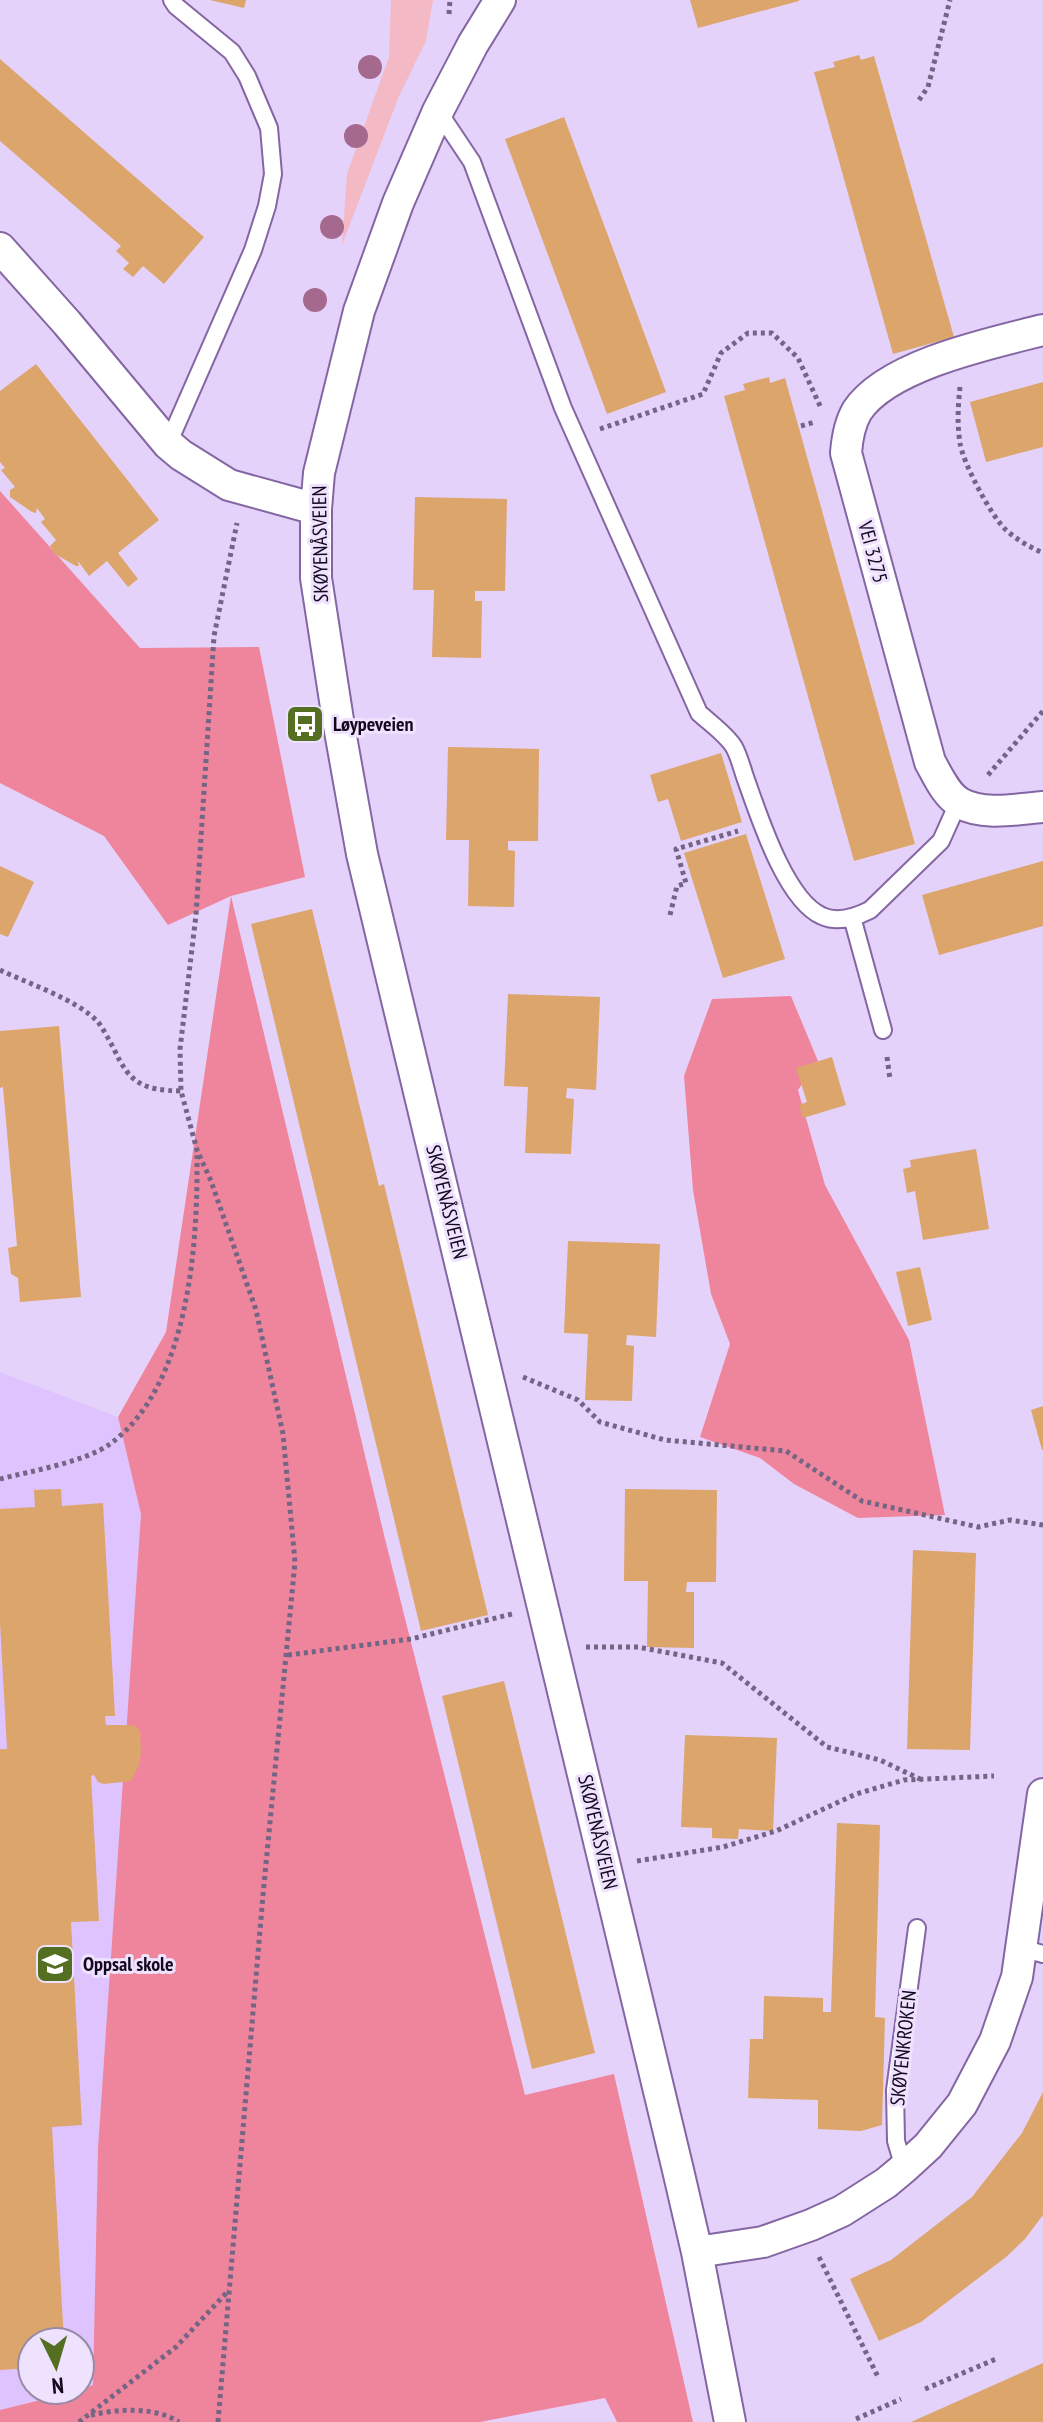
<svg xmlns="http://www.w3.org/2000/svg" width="1043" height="2422" viewBox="0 0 1043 2422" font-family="'PT Sans Narrow',sans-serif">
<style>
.built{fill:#dfc3fe}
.green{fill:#f3b9c4}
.forest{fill:#ef859d}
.building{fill:#dca56c}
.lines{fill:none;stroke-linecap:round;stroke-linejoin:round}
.service-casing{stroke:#8466a3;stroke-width:20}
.minor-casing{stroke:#8466a3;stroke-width:34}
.path{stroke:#746584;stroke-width:5;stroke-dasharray:4 4;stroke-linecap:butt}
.service{stroke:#fff;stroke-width:16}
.minor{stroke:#fff;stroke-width:30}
.tree{fill:#a6698e}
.labels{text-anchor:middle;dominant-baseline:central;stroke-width:6;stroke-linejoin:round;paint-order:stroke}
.street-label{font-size:20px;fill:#14081f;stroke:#efe2fe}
.poi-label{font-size:20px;font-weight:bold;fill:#14081f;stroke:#efe2fe;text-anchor:start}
</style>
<rect width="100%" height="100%" fill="#e5d2fb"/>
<path class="built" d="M0,1372L118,1417L141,1514L98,2148L93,2385L80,2388V2342H32V2390H74L0,2410Z"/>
<path class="green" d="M391,0H433L426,41L399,96L342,245L347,174L389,57Z"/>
<path class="forest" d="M0,491L140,648L259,647L305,877L231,896L385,1539L525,2095L614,2074L693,2422H617L605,2398L480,2422H0V2410L80,2390L93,2385L98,2148L141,1514L118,1417L166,1332L231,896L168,925L104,836L0,783Z
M791,996L818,1061L798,1090L825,1185L909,1340L945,1515L858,1518L794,1484L760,1458L700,1437L730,1344L711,1294L693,1190L684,1076L712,999Z"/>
<path class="building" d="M210,0H246L244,8Z
M690,0H799V1L698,28Z
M859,55L861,60L874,56L954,337L893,354L814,72L835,67L833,62Z
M0,59L204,237L164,284L143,266L133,277L123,269L129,263L116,251L121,246L0,141Z
M564,117L666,392L607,414L505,139Z
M36,364L159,520L118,553L138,579L128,587L107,561L89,576L78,561L79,566H76L55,554L50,546L56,540L41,522L45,519L37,508L36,513L32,512L10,497V490L15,487L1,470L5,468L0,462V391Z
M769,377L770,383L785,378L915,844L854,861L724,396L745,390L743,384Z
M1043,382V447L986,462L970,402Z
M415,497L507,499L505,591H475V601H482L481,658L432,657L434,590H413Z
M448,747L539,749L538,841H508V850L515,851L514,907L468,906L469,840H446Z
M721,753L742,822L681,841L668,799L658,802L650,775Z
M746,834L785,959L723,978L684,853Z
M1043,861V926L939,955L922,895Z
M0,866L34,882L8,937L0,934Z
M312,909L379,1186L384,1184L488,1615L421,1631L251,924Z
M508,994L600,997L596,1090L567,1088L566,1098L574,1099L571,1154L525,1153L528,1087L504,1086Z
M59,1026L81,1297L20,1302L18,1278L11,1274L8,1248L17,1246L3,1087L0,1088V1031Z
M832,1057L846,1105L803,1118L799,1105L807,1102L796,1068Z
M976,1149L989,1229L923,1240L915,1191L907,1193L903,1169L911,1167L910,1160Z
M568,1241L660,1244L656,1337L627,1335L626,1345L634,1346L632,1401L585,1400L588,1334L564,1333Z
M920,1267L932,1320L908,1326L896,1272Z
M1043,1406V1450H1042L1031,1410Z
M61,1489L62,1506L103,1503L115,1716H105L106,1725H134L140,1731L141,1753L139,1765L131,1781L104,1784L98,1782L94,1775L91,1776L99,1921L71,1922L82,2125L52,2127L64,2342H32V2368L0,2370V1749H7L0,1623V1509L35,1507L34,1490Z
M625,1489L717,1490L716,1582H687L686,1592H694V1648L647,1647L648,1581H624Z
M913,1550L976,1553L970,1750L907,1749Z
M504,1681L595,2053L532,2069L442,1696Z
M685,1735L777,1738L773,1831L739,1829L738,1839L712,1838V1828L681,1827Z
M837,1823L880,1825L875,2017L885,2018L882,2125L861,2131L818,2129V2100L748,2098L750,2039H763L764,1996L823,1998V2012H831Z
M1043,2092V2215L1025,2239L1006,2257L921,2322L879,2341L850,2279L891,2260L972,2197L1022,2133Z
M1043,2363V2422H911Z"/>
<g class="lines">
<g class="service-casing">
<path id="service" d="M438,111L472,162L563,408L699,713C710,723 727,735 734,747C739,756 742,768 745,777C758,813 785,900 822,916C837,923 856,917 870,910L941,841L958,803
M168,444L253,250L267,206L273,174L269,128L247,76L232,52L176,6L172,0
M852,917L883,1030
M1021,1948L1043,1954
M904,2168L896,2141L895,2090L917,1928"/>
</g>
<g class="minor-casing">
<path id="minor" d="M500,0L473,44L438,111L398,203L359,311L319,473L316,509V578L338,720L362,854L678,2170L697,2252L730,2422
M0,248L67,323L168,444L181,455L229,485L316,509
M1043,330C991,343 887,365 857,411C850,423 847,440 846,453L930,762C938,776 946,795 960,803C983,816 1018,809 1043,807
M697,2252L763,2242L811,2225L842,2211L886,2183L904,2168L928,2146L962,2104L995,2041L1017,1977L1043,1794"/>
</g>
<path class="path" d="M449,14L450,0
M919,100L928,87L950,0
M960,387C958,406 957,424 960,443C963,463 991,516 1006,530C1017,540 1030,547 1043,553
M801,426L815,422
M600,429L703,394L721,353L748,333H772L798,358L821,408
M988,775L1043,711
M670,915L677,886L686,883L676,849L738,831
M0,970C29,984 76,999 98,1022C104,1030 109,1040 114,1049C130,1084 143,1090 181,1091
M887,1057L890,1079
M523,1377L578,1400L600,1422L665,1440L786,1451L862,1501L978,1527L1010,1520L1043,1525
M0,1479C31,1471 85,1462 110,1444C189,1386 198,1245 197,1155
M586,1647H638L722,1663L827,1747L880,1760L920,1779
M288,1655L411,1639L512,1614
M637,1861L723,1847L776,1831L856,1794L904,1780L994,1776
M819,2257L879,2379
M925,2389L996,2359
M91,2415C119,2409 153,2406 179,2422
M856,2419L901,2399
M79,2422L176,2347L229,2290
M218,2422L263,1895L295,1562L283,1434L256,1310L211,1181L197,1150L181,1091L180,1049L196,915L214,636L237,523"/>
<use href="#service" class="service"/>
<use href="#minor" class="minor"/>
</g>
<g class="tree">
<circle cx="370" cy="67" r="12"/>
<circle cx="356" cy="136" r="12"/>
<circle cx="332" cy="227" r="12"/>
<circle cx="315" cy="300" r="12"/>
</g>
<defs>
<g id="bus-square" transform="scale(2)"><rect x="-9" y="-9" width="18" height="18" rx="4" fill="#556f22" stroke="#efe2fe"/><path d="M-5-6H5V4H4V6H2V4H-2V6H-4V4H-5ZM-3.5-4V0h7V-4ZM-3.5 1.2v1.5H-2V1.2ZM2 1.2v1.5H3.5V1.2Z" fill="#fff"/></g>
<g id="school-square" transform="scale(2)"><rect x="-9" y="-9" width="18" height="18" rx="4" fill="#556f22" stroke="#efe2fe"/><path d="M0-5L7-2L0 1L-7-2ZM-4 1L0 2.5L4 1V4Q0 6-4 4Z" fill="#fff"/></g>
</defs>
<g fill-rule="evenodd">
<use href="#bus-square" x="305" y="724"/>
<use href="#school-square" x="55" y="1964"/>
</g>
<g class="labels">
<g class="street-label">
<text transform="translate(320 544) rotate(-91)">SKØYENÅSVEIEN</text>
<text transform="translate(873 552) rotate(75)">VEI 3275</text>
<text transform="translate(447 1202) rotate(76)">SKØYENÅSVEIEN</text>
<text transform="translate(598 1832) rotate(77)">SKØYENÅSVEIEN</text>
<text transform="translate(903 2048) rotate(-84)">SKØYENKROKEN</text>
</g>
<g class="poi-label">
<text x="333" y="724">Løypeveien</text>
<text x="83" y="1964">Oppsal skole</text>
</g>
</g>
<g transform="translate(56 2366) rotate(175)"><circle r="38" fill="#efe2fe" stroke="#978ba5" stroke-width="2"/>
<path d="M0-6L14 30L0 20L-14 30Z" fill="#556f22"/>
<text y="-12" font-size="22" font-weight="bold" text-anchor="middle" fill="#14081f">N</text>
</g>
</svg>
